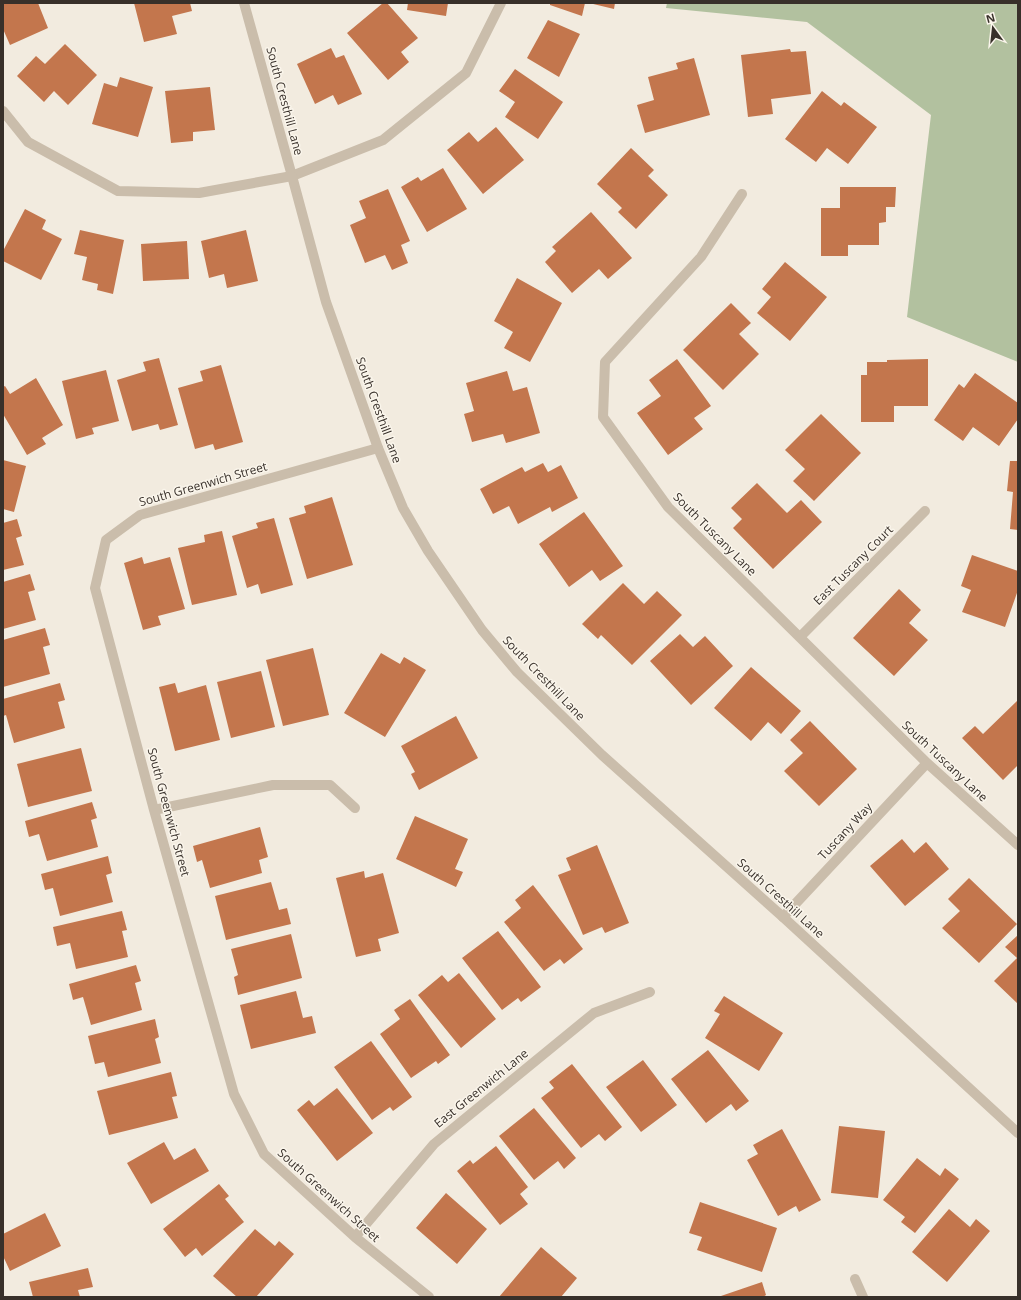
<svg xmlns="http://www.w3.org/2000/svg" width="1021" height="1300" viewBox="0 0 1021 1300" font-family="'Open Sans',sans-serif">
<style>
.green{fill:#b2c19f}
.building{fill:#c3764d}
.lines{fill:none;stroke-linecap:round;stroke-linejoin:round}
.minor{stroke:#cabdab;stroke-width:10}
.tertiary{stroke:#cabdab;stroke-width:10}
.labels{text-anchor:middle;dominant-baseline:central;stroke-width:3;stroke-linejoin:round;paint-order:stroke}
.street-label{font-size:12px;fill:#38302a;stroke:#faf5eb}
</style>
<rect width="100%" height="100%" fill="#f2ebdf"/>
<path class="green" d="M667,3H1018V362L907,317L931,115L807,22L666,8Z"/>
<path class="building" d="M3,3H38L48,28L10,45L3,29Z
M134,3H190L192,11L172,16L177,34L144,42Z
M383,3H387L418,38L401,52L409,62L388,80L347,33Z
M408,3H448L446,16L407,10Z
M550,3H585L582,16L550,5Z
M589,3H615L614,9Z
M548,20L580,34L559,77L527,58Z
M65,44L97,75L68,105L54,91L44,102L17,76L36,56L45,64Z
M331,48L336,58L344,55L362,94L338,105L333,95L315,104L297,64Z
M790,49L791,52L806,51L811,94L771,99L773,114L748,117L741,55Z
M694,58L710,115L645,133L637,105L654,100L648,77L678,69L676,63Z
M515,69L563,102L538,139L505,117L515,102L499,91Z
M120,77L153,87L138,137L92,124L104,83L117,87Z
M210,87L215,130L193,132V141L171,143L165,91Z
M822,91L841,106L844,102L877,127L848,164L827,148L816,162L785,139Z
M496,127L524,160L483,194L447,150L469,132L478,142Z
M631,148L654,170L648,176L668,195L636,229L618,212L622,208L597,184Z
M443,168L467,209L427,232L401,187L418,177L421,181Z
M840,187H896L895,207H886V222L879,223V245H848V256H821V208H840Z
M388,189L410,241L401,245L408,263L392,270L385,255L365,263L350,225L366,218L359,201Z
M25,209L46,220L42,229L62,239L41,280L3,261V251Z
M591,212L632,258L608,279L599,269L572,293L545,262L556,251L552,247Z
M80,230L124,240L113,294L97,290L98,284L82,280L87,257L74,254Z
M246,230L258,281L227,288L224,274L209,278L201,241Z
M187,241L189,279L143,281L141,244Z
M785,262L827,297L790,341L757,313L771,297L762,289Z
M517,278L562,303L530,362L504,348L513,332L494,321Z
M731,303L751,323L739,334L759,354L723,390L683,350Z
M159,358L178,425L160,430L158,424L132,431L117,380L146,371L143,362Z
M677,359L711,406L694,418L703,429L668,455L637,413L661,396L649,380Z
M928,359V406H894V422H861V375H867V362H887V360Z
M221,365L243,442L215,450L213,444L195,449L178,388L203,381L200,371Z
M106,370L119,421L92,428L94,434L76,439L62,381Z
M507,371L513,391L527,387L540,433L506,443L503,434L472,442L464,414L474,411L466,383Z
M975,373L1018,403V419L999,446L973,427L963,441L934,420L959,384L964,388Z
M36,378L63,425L42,438L46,444L27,455L3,414V387L5,386L10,394Z
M821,414L861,453L814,501L793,481L805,469L785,450Z
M3,460L26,466L14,512L3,509Z
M1010,461H1018V530L1010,529L1013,492L1007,491Z
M543,463L548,472L561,465L578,498L552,512L550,507L518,524L509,506L493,514L480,489L522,467L525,472Z
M757,483L787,513L801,500L822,522L773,569L733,528L742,519L731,508Z
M332,497L353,565L307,579L289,518L306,513L304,506Z
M584,512L623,566L600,581L592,570L569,587L539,544Z
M274,518L293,585L261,594L258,584L247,588L232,536L258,528L256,523Z
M17,519L22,536L16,538L24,565L3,570V523Z
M222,531L237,595L192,605L178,548L205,542L204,535Z
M972,555L1018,571V590L1005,627L962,612L971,590L961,586Z
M142,557L144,564L170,557L185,609L158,616L161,625L143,630L124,563Z
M30,574L35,590L28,592L36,620L3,629V582Z
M623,583L644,604L657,591L682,615L632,665L601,635L598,639L582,624Z
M899,589L921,610L909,623L928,640L894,676L853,638Z
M45,628L50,645L43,647L50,674L3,687V640Z
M680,634L693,647L705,636L733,666L691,705L650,661Z
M313,648L329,715L283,726L266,660Z
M381,653L400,664L404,657L426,670L385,737L344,713Z
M751,667L801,711L781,734L768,722L751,741L714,708Z
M261,671L275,727L231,738L217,682Z
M60,683L65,700L58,702L65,728L14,743L6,715L3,716V699Z
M175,683L178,693L206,685L220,740L175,751L159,687Z
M1018,700V765L1003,780L962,738L975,726L983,734Z
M456,716L478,758L419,790L411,774L415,772L401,746Z
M810,721L857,769L819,806L784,771L803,753L790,740Z
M81,748L92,791L28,807L17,764Z
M92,802L97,818L91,820L98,847L47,861L39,834L29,837L25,821Z
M415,816L468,839L455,869L463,872L456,887L396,859Z
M260,827L268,857L259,860L262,873L210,888L202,860L197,862L193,846Z
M902,839L914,853L926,842L949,869L905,906L870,866Z
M597,845L629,923L605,933L602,927L583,935L558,875L571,870L566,858Z
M108,856L112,873L106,875L113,902L60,916L53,888L45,890L41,874Z
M364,871L365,878L383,873L399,933L378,939L381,951L356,957L336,878Z
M969,878L1017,924L979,963L942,928L960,911L948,899Z
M271,882L279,910L287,908L291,924L226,940L215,896Z
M533,885L583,949L564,964L560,959L544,971L504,922L521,908L515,900Z
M122,911L127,930L122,931L128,957L76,969L70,943L57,946L53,927Z
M498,931L541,987L521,1002L518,998L502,1010L462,958Z
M291,934L302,978L238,995L234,977L238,975L231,949Z
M1018,935V1004L994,981L1017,958L1005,947Z
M136,965L141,981L135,983L142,1010L91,1025L83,997L73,1000L69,984Z
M459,973L496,1019L461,1048L418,995L442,975L448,982Z
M296,991L303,1018L312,1016L316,1033L251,1049L240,1005Z
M724,996L783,1033L759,1071L705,1038L720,1014L714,1011Z
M410,999L450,1055L438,1064L436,1061L411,1078L380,1034L400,1019L394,1010Z
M155,1019L159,1037L155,1039L161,1063L108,1077L104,1062L95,1064L88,1036Z
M371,1041L412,1097L393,1111L390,1107L372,1120L334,1067Z
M708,1050L749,1101L736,1111L731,1104L706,1123L671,1079Z
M643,1060L677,1105L641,1132L606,1087Z
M572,1064L622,1127L605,1141L599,1134L581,1148L541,1098L554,1088L549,1082Z
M171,1072L177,1096L172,1097L178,1118L109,1135L97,1091Z
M337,1088L373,1133L337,1161L297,1110L309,1100L314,1106Z
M534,1108L576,1158L564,1169L558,1161L534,1180L499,1136Z
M839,1126L885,1131L878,1198L831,1193Z
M782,1129L821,1200L799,1212L796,1206L778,1216L747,1160L758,1154L753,1145Z
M164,1142L174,1160L195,1148L209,1171L151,1204L127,1163Z
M496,1146L528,1187L520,1194L528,1204L500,1225L457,1171L470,1160L473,1164Z
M917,1158L940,1176L945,1168L959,1179L915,1233L901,1222L905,1217L883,1200Z
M219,1184L229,1196L225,1199L244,1222L202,1256L196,1248L185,1257L163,1229Z
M446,1193L487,1229L457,1264L416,1228Z
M700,1202L777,1228L762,1272L697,1250L702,1237L689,1233Z
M949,1209L970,1227L976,1219L990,1231L947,1282L912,1252Z
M45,1213L61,1246L10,1271L3,1256V1234Z
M255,1229L275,1246L279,1241L294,1254L256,1297H237L213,1276Z
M541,1247L577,1278L561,1297H499Z
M88,1268L93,1287L78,1290L80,1297H33L29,1282Z
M762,1282L766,1295L763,1297H718Z"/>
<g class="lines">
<path class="minor" d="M244,3L292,176
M3,111L28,142L118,191L199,193L292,176L383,140L466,73L501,3
M742,194L701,257L605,362L603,417L668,507L927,763L1018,845
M378,448L140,515L106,540L95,588L154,810L234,1094L264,1154L355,1237L429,1297
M800,637L925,511
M154,810L273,785H330L355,808
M783,917L927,763
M355,1237L434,1144L594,1013L650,992
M855,1279L863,1297"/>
<path class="tertiary" d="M292,176L326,302L378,448L403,508L428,551L482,630L517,672L602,755L783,917L1018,1133"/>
</g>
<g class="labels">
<g class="street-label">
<text transform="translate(285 101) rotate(75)">South Cresthill Lane</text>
<text transform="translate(379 410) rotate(70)">South Cresthill Lane</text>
<text transform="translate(203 484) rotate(-16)">South Greenwich Street</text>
<text transform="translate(715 534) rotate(45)">South Tuscany Lane</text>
<text transform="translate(853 565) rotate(-45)">East Tuscany Court</text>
<text transform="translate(544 678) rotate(46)">South Cresthill Lane</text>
<text transform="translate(945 761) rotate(43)">South Tuscany Lane</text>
<text transform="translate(169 812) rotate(75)">South Greenwich Street</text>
<text transform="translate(845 831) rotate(-47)">Tuscany Way</text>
<text transform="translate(781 898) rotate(42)">South Cresthill Lane</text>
<text transform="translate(481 1088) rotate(-39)">East Greenwich Lane</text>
<text transform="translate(329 1195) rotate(42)">South Greenwich Street</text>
</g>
</g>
<rect width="1021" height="1300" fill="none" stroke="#38302a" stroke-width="8"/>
<g transform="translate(993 28) rotate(345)" stroke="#faf5eb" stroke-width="3" paint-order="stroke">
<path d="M0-3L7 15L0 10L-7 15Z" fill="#38302a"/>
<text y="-6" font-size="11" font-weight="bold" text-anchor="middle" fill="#38302a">N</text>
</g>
</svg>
